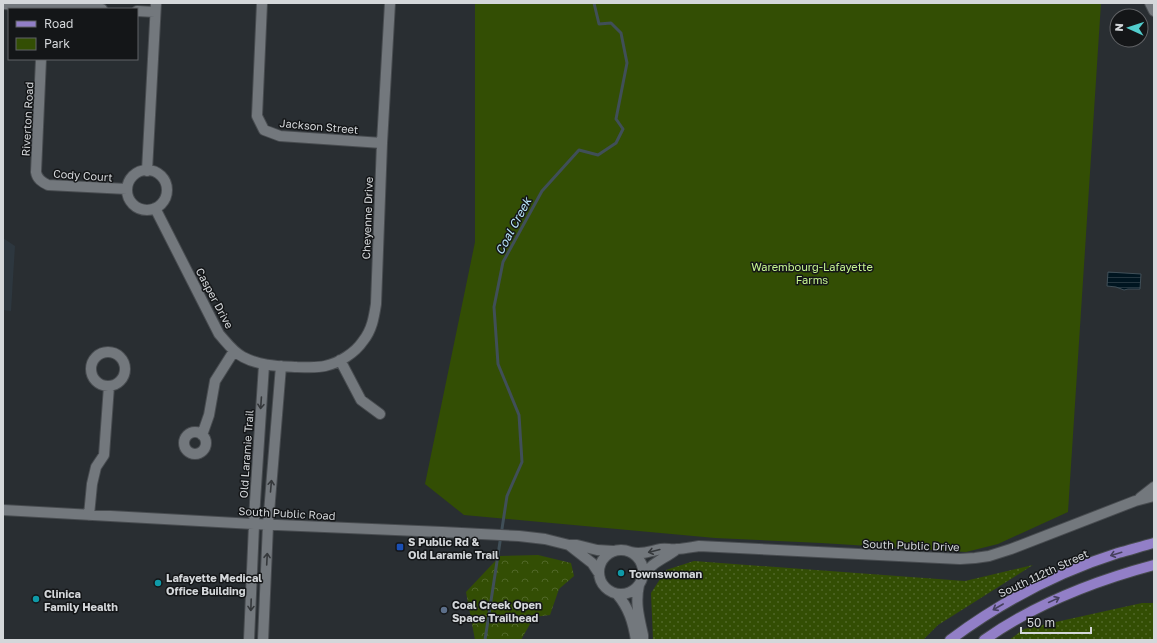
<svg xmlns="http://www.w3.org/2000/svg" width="1157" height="643" viewBox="0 0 1157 643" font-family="'Golos Text',sans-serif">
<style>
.built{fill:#2d373f}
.grass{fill:url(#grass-dots)}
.forest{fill:url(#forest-crowns)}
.green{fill:#334e04}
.water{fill:url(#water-rules);stroke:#404f58}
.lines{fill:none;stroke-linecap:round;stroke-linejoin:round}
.stream{stroke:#404f58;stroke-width:3}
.minor-casing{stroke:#484c50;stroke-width:12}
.major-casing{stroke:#484c50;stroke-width:12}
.minor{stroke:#73787d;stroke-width:10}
.major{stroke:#927fc7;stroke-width:10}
.oneway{stroke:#35383b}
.oneway2{stroke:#46405e}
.transit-dot{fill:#1a4fb4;stroke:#141618;stroke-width:1.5}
.culture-dot{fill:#0f9aa8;stroke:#141618;stroke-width:1.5}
.service-dot{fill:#5c6f8a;stroke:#141618;stroke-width:1.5}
.labels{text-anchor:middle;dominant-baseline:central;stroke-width:3;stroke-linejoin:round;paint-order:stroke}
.street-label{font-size:11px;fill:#d4d7da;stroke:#141618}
.park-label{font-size:11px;fill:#c5f391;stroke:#141618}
.poi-label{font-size:11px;font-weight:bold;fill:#d4d7da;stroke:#141618;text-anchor:start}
.water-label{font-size:12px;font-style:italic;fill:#b8e5f9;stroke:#141618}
</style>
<defs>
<pattern id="grass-dots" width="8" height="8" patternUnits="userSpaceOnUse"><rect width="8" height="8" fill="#334e04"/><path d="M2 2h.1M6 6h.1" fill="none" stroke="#506728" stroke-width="1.8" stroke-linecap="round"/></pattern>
<pattern id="forest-crowns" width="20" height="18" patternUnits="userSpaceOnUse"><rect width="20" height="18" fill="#334e04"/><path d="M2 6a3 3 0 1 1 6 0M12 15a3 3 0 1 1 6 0" fill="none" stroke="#506728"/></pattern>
<pattern id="water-rules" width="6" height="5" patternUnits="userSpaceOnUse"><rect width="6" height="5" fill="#001520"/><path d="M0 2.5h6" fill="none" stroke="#243640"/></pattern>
</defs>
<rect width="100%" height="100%" fill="#292e32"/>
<path class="built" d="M3,238L15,246L11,311L3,310Z"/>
<path class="grass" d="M694,561L965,581L1033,565L938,625L923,640H653L651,593L666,570Z
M1142,603H1154V639L1152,640H1009L1024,629Z"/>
<path class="forest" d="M538,555L571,563L574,576L559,589L550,615L534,617L521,640H475L466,592L500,556Z"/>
<path class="green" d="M475,3H1101L1068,512L998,544L966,552L821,543L715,538L464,515L425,484L475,242Z"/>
<path class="water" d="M1108,272L1141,274L1140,289H1128L1124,290L1116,287L1107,286Z"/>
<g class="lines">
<path class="stream" d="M485,640L507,496L522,462L519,415L498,364L494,307L503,262L542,191L579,150L598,155L616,143L623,129L616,119L627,63L621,33L611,23L599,24L594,3"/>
<g class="minor-casing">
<path id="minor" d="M262,3L257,116L264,130L280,136L382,143
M1150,3L1154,11
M3,4L102,9
M137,11L155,12
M41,59L36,172C37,179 42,182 48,185L127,189
M127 190a20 20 0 1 1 40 0a20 20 0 1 1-40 0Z
M147,171L156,3
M155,208L219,334C227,343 233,352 243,357C260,366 279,366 297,367C307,367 316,368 325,366C339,363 355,353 363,341C372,330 374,317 376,304L382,143L390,3
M91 369a17 17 0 1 1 34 0a17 17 0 1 1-34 0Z
M340,360L361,400L380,414
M184 443a11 11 0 1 1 22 0a11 11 0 1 1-22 0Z
M202,435L209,415L215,381L234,351
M1140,498L1154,487
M3,510L254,524L442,532L519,536L545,539L569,545H577L597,550L613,551
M89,515L92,484L96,467L104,455L109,386
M569,545L592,563L598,572
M599 572a22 22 0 1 1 44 0a22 22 0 1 1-44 0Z
M631,552C642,555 650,551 661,549C667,548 671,550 677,549C683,549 692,547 699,546L960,559L975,558L989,556L1011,549L1135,501L1154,496
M643,576C653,561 663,560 677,549
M639,585C635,603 639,617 643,635V640
M617,594C629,608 633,622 636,640
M249,640L255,502L264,365
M263,640L268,525L281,366"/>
</g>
<g class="major-casing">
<path id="major" d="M950,640C1001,602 1058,572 1118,553C1130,550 1142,546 1154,543
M984,640C1035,604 1094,581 1154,565"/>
</g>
<use href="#minor" class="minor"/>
<use href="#major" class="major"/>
</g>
<defs><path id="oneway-shaft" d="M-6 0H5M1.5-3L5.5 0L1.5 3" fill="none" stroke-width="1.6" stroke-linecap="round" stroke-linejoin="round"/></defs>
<g class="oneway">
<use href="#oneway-shaft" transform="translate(261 403) rotate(94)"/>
<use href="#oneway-shaft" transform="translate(271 486) rotate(-85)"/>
<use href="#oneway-shaft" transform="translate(654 551) rotate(166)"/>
<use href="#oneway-shaft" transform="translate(267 559) rotate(-87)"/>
<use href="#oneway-shaft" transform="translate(251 605) rotate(92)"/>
</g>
<g class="oneway2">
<use href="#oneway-shaft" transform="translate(1116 554) rotate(163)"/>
<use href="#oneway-shaft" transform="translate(1054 600) rotate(-25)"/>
<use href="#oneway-shaft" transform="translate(998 607) rotate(150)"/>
</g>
<rect class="transit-dot" x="396" y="543" width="8" height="8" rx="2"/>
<g class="culture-dot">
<circle cx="621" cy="573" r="4"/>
<circle cx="158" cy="583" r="4"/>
<circle cx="36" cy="599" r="4"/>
</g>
<circle class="service-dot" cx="444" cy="610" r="4"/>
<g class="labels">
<g class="street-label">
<text transform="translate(27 119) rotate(-87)">Riverton Road</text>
<text transform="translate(319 126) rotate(5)">Jackson Street</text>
<text transform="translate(83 175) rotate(4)">Cody Court</text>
<text transform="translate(367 218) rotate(-88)">Cheyenne Drive</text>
<text transform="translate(215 298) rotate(62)">Casper Drive</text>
<text transform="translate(246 454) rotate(-86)">Old Laramie Trail</text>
<text transform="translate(287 513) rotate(3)">South Public Road</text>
<text transform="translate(911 545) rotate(2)">South Public Drive</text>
<text transform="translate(1043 573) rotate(-25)">South 112th Street</text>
</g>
<g class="park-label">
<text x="812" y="266">Warembourg-Lafayette<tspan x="812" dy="13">Farms</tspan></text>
</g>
<g class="poi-label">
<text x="408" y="541">S Public Rd &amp;<tspan x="408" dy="13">Old Laramie Trail</tspan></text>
<text x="629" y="573">Townswoman</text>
<text x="166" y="577">Lafayette Medical<tspan x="166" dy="13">Office Building</tspan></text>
<text x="44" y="593">Clinica<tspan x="44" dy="13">Family Health</tspan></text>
<text x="452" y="604">Coal Creek Open<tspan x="452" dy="13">Space Trailhead</tspan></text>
</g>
<g class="water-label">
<text transform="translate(513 226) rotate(-62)">Coal Creek</text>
</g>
</g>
<rect width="1157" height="643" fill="none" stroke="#d4d7da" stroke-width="8"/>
<rect x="8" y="8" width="130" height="52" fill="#141618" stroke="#616366"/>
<rect x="16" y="21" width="20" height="6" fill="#927fc7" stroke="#616366"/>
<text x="44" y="28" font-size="12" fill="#d4d7da">Road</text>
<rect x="16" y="38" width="20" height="12" fill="#334e04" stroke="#616366"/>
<text x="44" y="48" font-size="12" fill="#d4d7da">Park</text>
<g transform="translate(1129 28) rotate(273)"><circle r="19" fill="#141618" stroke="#616366"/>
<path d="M0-3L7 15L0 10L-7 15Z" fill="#52cdcd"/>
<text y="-6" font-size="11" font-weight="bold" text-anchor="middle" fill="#d4d7da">N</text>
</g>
<path d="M1021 627v6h70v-6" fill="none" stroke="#d4d7da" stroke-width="2"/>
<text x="1027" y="627" font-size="12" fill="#d4d7da" stroke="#141618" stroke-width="3" paint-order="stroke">50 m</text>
</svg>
